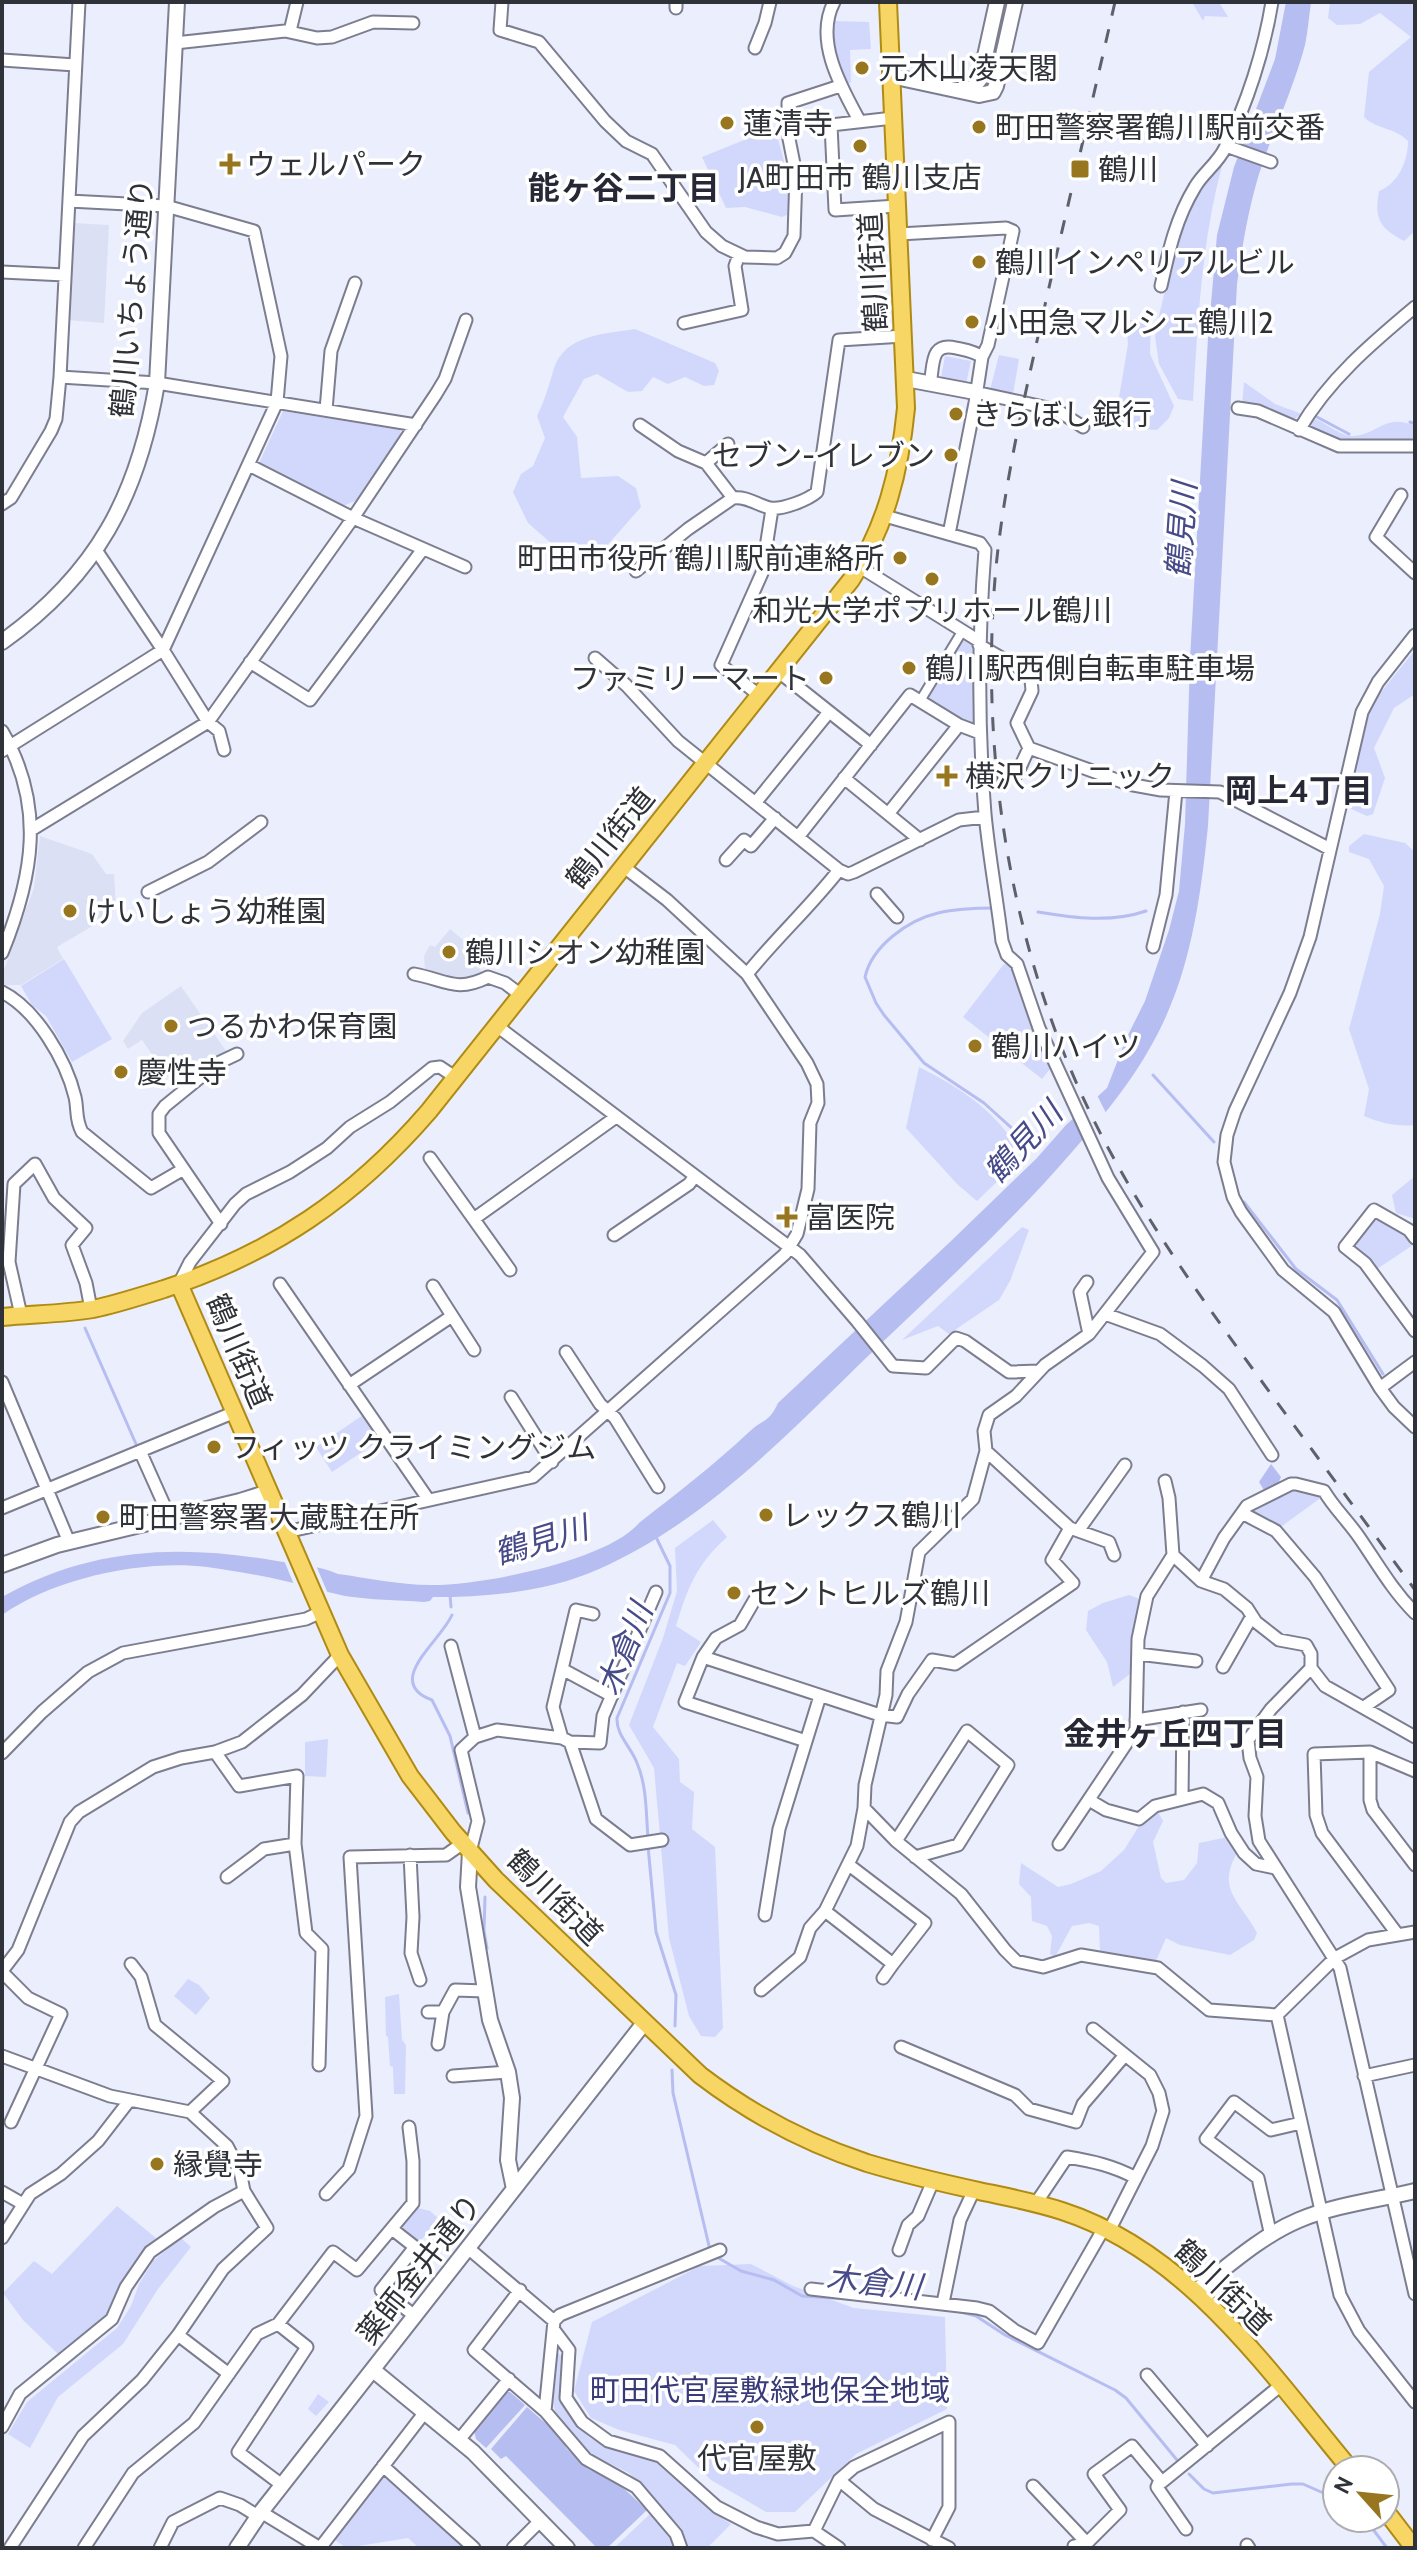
<svg xmlns="http://www.w3.org/2000/svg" width="1417" height="2550" viewBox="0 0 1417 2550" font-family="Cabin,'Noto Sans JP',sans-serif">
<style>
.built{fill:#dce0f4}
.green{fill:#d2d8fc}
.water{fill:#b6bdf0}
.pier{fill:#ebeefd}
.lines{fill:none;stroke-linecap:round;stroke-linejoin:round}
.stream{stroke:#b6bdf0;stroke-width:3}
.pedestrian-casing{stroke:#7c7e8f;stroke-width:12}
.minor-casing{stroke:#7c7e8f;stroke-width:15}
.tertiary-casing{stroke:#7c7e8f;stroke-width:18}
.primary-casing{stroke:#af8b14;stroke-width:20}
.pedestrian{stroke:#fff;stroke-width:8}
.minor{stroke:#fff;stroke-width:11}
.tertiary{stroke:#fff;stroke-width:14}
.primary{stroke:#f8d666;stroke-width:16}
.rail{stroke:#5f616a;stroke-width:3;stroke-dasharray:14 14;stroke-linecap:butt}
.poi-dot{fill:#97761f;stroke:#fff;stroke-width:3}
.labels{text-anchor:middle;dominant-baseline:central;stroke-width:7;stroke-linejoin:round;paint-order:stroke}
.poi-label{font-size:30px;fill:#303239;stroke:#fff;text-anchor:start}
.street-label{font-size:30px;fill:#303239;stroke:#fff}
.park-label{font-size:30px;fill:#393b79;stroke:#fff}
.neighbourhood-label{font-size:32px;font-weight:bold;fill:#262836;stroke:#fff}
.water-label{font-size:32px;font-style:italic;fill:#474b8a;stroke:#fff}
</style>
<rect width="100%" height="100%" fill="#ebeefd"/>
<path class="built" d="M72,223L109,225L104,323L67,320Z
M40,836L92,854L106,874H114L116,907L111,915L57,947L63,959L21,985H2V975L34,888Z
M450,929L468,944L482,973L480,977L469,982L440,979L425,971L424,956L430,945L435,947Z
M181,986L228,1054L178,1092L142,1040L128,1049L123,1041L142,1013Z"/>
<path class="green" d="M1192,2H1219L1228,17L1205,16L1203,21Z
M1330,2H1415V231L1404,241C1379,228 1374,218 1379,191C1398,184 1408,161 1408,141C1396,128 1376,129 1364,117L1369,72L1411,37L1380,13L1360,24L1337,25L1328,18Z
M833,21L869,22L871,49L850,50L851,82L845,86L832,41Z
M774,128C785,157 789,182 789,214L782,217L745,207L726,208L702,157Z
M1222,166C1201,244 1198,322 1193,401L1178,399L1159,364L1155,336L1158,320L1178,236L1185,216L1200,187Z
M1126,320H1151L1150,354L1174,406L1169,418L1157,430L1114,427L1128,344Z
M635,329L715,363L719,371L714,385L704,386L685,377L668,384L653,377L642,391L628,392L597,374L584,379L563,417L577,437L581,478L618,476L636,488L641,507L596,558L574,563L528,523L513,492L521,474L533,466L545,438L537,416C545,400 549,385 554,368C566,334 605,334 635,329Z
M999,355L1019,359L1013,394L990,390Z
M945,356L971,361L966,384L941,378Z
M1244,382L1275,404L1302,414L1291,421L1242,405Z
M283,411L400,430L402,437L360,499L343,506L259,463Z
M1313,418C1325,422 1341,437 1354,436C1379,434 1385,413 1415,426V441H1347L1313,429L1310,422Z
M961,639L970,641L974,648V721L967,725L926,698Z
M1415,650V694L1394,708L1374,748L1385,778L1373,814L1367,816L1347,807L1365,726L1373,702Z
M1364,834L1405,843L1415,852V1125C1398,1127 1380,1123 1364,1116L1369,1089L1349,1029L1380,914L1384,886L1369,859L1349,852V846Z
M64,959L112,1039L72,1062L46,1016L32,1005L21,986Z
M1004,964L1012,966L1050,1069L1042,1079L963,1017Z
M919,1067C955,1085 992,1108 1014,1143L1009,1170L977,1201L958,1185L906,1128Z
M1415,1176V1219L1396,1213L1392,1195Z
M1375,1220C1391,1223 1405,1231 1413,1245L1377,1269L1356,1247L1357,1241Z
M1022,1227L1029,1230L1010,1281L999,1300L949,1334L938,1326L902,1340Z
M363,1415L380,1440L332,1472L316,1447Z
M1295,1489L1322,1497L1282,1526L1252,1512L1253,1509Z
M713,1520L727,1537C696,1565 688,1587 676,1626L701,1642L685,1666L677,1663L653,1727L679,1759L680,1782L694,1792L692,1829L715,1847L723,2028L715,2037L701,2036L689,2016L669,1938L654,1768L629,1725L663,1638L677,1591L675,1548Z
M1129,1595L1140,1599L1130,1674L1113,1687L1107,1662L1086,1630L1088,1611L1103,1603Z
M328,1739L326,1777L305,1776V1742Z
M1157,1810L1163,1821L1153,1842L1161,1878L1166,1883L1184,1880L1197,1863L1199,1843L1228,1837L1237,1853C1216,1890 1240,1901 1257,1933L1254,1940L1230,1955L1180,1945L1166,1938L1156,1961L1100,1952L1099,1926L1089,1923L1072,1926L1055,1957L1050,1954L1052,1936L1047,1926L1032,1921L1031,1897L1019,1884L1021,1863L1058,1887L1071,1884L1101,1871L1124,1850L1139,1826Z
M188,1979L199,1985L210,1998L196,2015L174,1996Z
M399,1994L402,2040L406,2045L405,2094H394L393,2067L390,2066L388,2037L386,2036L385,1997Z
M117,2206L156,2238L144,2251L126,2278L109,2314L60,2356L23,2320L3,2293L34,2261L52,2274Z
M418,2208L430,2211L438,2218L420,2242L402,2227Z
M181,2238L191,2247L158,2289L123,2344L58,2397L30,2448L8,2434L27,2402L117,2328L131,2306L139,2284L153,2261Z
M751,2264L793,2286L854,2308L945,2317L947,2409L856,2454L795,2512H766L711,2480L675,2445L619,2430L591,2418L574,2391L592,2322L700,2266Z
M556,2352L562,2356L561,2399L578,2426L590,2438L605,2446L654,2461L708,2509L731,2524L707,2548H689L682,2529L629,2473L592,2455L578,2443L556,2415L551,2395Z
M318,2394L329,2402L316,2416L308,2409Z
M384,2475L466,2548H419L408,2538L346,2548L334,2539Z
M651,2513L673,2540L676,2548H614Z"/>
<path class="water" d="M1286,2H1311C1309,16 1308,31 1305,45C1293,90 1273,131 1259,174C1248,211 1242,247 1237,284L1208,826C1201,893 1192,963 1162,1025C1139,1073 1107,1112 1072,1152C1015,1218 952,1276 889,1336C799,1421 714,1518 599,1569C548,1592 488,1597 433,1597L430,1601L424,1602C397,1600 371,1600 345,1596C325,1592 305,1585 285,1581C260,1575 233,1571 207,1567C144,1559 54,1578 2,1615V1597C90,1547 180,1544 277,1561C298,1565 318,1565 338,1574C368,1578 399,1585 430,1585C479,1586 607,1561 639,1523C676,1494 714,1465 749,1432C763,1419 769,1423 778,1403L950,1242L1036,1159L1066,1125L1107,1088L1126,1039L1145,1001L1169,930L1179,891L1185,824L1190,659L1208,338L1217,235L1234,167L1275,59Z
M1271,1464L1281,1477L1278,1484L1264,1490L1259,1482Z
M505,2392H510L525,2405L486,2448L476,2439L474,2431Z
M527,2407L557,2433L567,2449L588,2469L618,2483L647,2510L607,2548H597L506,2456L501,2459L491,2449Z"/>
<path class="pier" d="M1096,1093L1108,1117L1094,1133L1082,1106Z
M283,1558L315,1563L329,1596L295,1587Z"/>
<g class="lines">
<path class="stream" d="M1315,416L1349,434
M1410,422L1415,424
M995,908C977,908 955,909 938,913C908,920 872,946 865,977L876,1003L884,1015L924,1063L984,1103L1026,1141
M1038,912C1074,918 1111,923 1146,911
M1153,1075L1214,1142
M1244,1202L1296,1269L1337,1300L1383,1374
M85,1328L136,1444
M450,1595L451,1607
M452,1615C440,1642 383,1682 432,1700L450,1736L468,1813
M648,1838C646,1814 647,1786 637,1763C631,1747 616,1735 617,1718L670,1593V1566L655,1535
M648,1846L656,1932L676,1995L675,2026
M485,1897L484,1931L487,1948
M672,2070L673,2093L710,2250
M715,2256L741,2271L774,2280L802,2296L866,2300
M957,2311L976,2316L1005,2335L1115,2390L1126,2398L1177,2460
M1189,2474L1204,2489L1213,2493L1292,2484H1303L1337,2499
M1369,2524L1387,2548"/>
<g class="pedestrian-casing">
<path id="pedestrian" d="M920,701L963,630"/>
</g>
<g class="minor-casing">
<path id="minor" d="M502,2L500,30L539,42L605,121L626,141L652,154L706,232L722,246L745,257L777,258L785,253L794,236L796,174L789,139L788,103L840,86
M834,2C814,40 841,87 859,120
M676,8V2
M290,31L297,2
M175,43L285,31L317,38L332,37L373,22L413,23
M755,48L765,23L770,2
M2,60L75,65
M893,118L831,125L835,210L897,206
M1226,146L1271,162
M899,234L1006,228L1013,231L988,345L982,357
M2,272L65,275
M1161,286C1169,250 1176,218 1195,187C1203,173 1218,163 1225,148C1247,104 1264,51 1272,2
M684,323L742,310L735,266L739,255
M60,377L157,383L416,425
M930,384C934,364 930,342 956,348C965,350 974,351 982,357L975,403L949,534
M975,392L1057,410L1083,427
M1238,408L1258,411L1339,446H1415
M326,410L331,351L355,283
M640,425L678,451L706,463
M1299,430C1328,380 1372,343 1415,307
M728,444L706,463L733,498
M249,465L353,518L465,567
M1401,495L1376,537L1415,573
M2,504L11,498L51,431L56,419L60,377L79,2
M96,550L163,650L208,722L219,731L224,750
M860,567L979,641
M636,571L688,529L733,498C747,496 757,505 770,508C782,510 808,500 817,492L839,340L904,336
M1415,635L1378,682L1362,712L1310,937L1290,993L1235,1111L1227,1135L1224,1162L1233,1197L1241,1212L1283,1270L1334,1312L1380,1388L1394,1407L1415,1427
M979,645L1019,668L1031,679L1032,691L1017,723L1029,748L1128,784L1161,790L1220,792L1330,849
M595,658L626,685L678,741L839,870L848,874L854,872L959,820L985,817
M250,662L310,700L423,549
M779,672L871,745
M760,696L721,665L762,573L772,509
M2,731C46,806 33,877 2,953
M2,751L163,650L277,402L281,356L254,231L166,206L69,201
M1017,774L1029,748
M844,778L920,840
M756,802L829,712
M888,814L959,725
M31,830L208,722L353,518L436,394L445,379L466,320
M798,837L910,695L959,725L980,733
M726,860L744,840L751,846L775,818
M148,892L208,862L261,822
M877,894L897,917
M1153,947L1166,895L1176,791
M414,974C446,980 456,993 488,977L505,983L521,995
M747,974C776,938 810,907 839,870
M2,992C36,1009 66,1060 75,1097C78,1110 75,1119 82,1132L151,1188L182,1170
M497,1026L800,1255L857,1321L893,1366L926,1368L956,1338L965,1341L1009,1372L1039,1371
M430,1158L510,1270
M475,1218L616,1117
M221,1224L159,1133V1114L165,1106L218,1063L237,1054
M614,1235L689,1184L695,1176
M1415,1238L1409,1230L1374,1210L1345,1247L1365,1263L1415,1331
M1087,1282L1080,1292L1089,1334
M179,1284L190,1262L235,1204L246,1194L290,1172L327,1148L350,1127L390,1102L432,1068L440,1067L455,1077
M280,1284L428,1499
M433,1286L474,1350
M1105,1314L1160,1334L1203,1366L1229,1389L1272,1455
M21,1315L9,1262L14,1184L35,1164L54,1198L86,1228L72,1245L86,1283L91,1309
M566,1352L600,1404L615,1418L658,1487
M2,1382L69,1542
M349,1385L452,1316
M1380,1388L1415,1362
M511,1397L552,1462
M140,1451L170,1518
M986,1451L1070,1528L1109,1542L1114,1555
M2,1508L235,1412
M1242,1513L1276,1531L1315,1577L1389,1690L1364,1707
M1078,1531L1125,1465
M286,1532L533,1477L785,1254L797,1234L808,1189L810,1123L818,1103L817,1084L807,1063L747,974L667,900L624,867
M1173,1555L1201,1581L1224,1589L1247,1608L1256,1622L1279,1640L1306,1645L1311,1654V1668L1271,1709L1248,1740L1250,1758L1257,1777L1255,1816L1259,1841L1340,1968L1415,2294
M1201,1581L1224,1538L1247,1506L1291,1484H1296L1324,1491C1334,1508 1348,1521 1359,1537C1377,1563 1392,1590 1415,1613
M758,1594L740,1625L716,1638L703,1657L685,1702L806,1741
M593,1614L576,1610L553,1707L562,1738L570,1742L596,1819L630,1845L662,1840
M451,1646L475,1737
M1138,1654L1196,1661
M703,1657L880,1715L897,1717L908,1694L932,1660L955,1664L1073,1583L1052,1560L1070,1528
M1223,1667L1252,1616
M1311,1668L1325,1686L1415,1737
M562,1669L612,1696
M1136,1720L1201,1710
M570,1742L600,1743L603,1716L656,1592
M215,1752L239,1786L297,1776L295,1844L306,1933L322,1949L319,2065
M1370,1752V1800L1373,1810L1415,1865
M2,1753L42,1712L88,1672L123,1653L306,1619L321,1612
M1182,1799L1183,1712
M1089,1800L1106,1810L1139,1819L1155,1806L1203,1794L1218,1803L1231,1833L1244,1853L1256,1864L1275,1868
M864,1808L896,1841L961,1894L1005,1950L1016,1961L1043,1967L1081,1955L1158,1968L1209,2010L1277,2015
M896,1841L967,1731L1008,1765L958,1845L915,1857
M1059,1844L1136,1729L1138,1639L1147,1596L1173,1555L1169,1498L1165,1481
M470,1852L478,1821L461,1750L475,1737L497,1730L562,1738
M410,1855L413,1917L411,1953L420,1980
M227,1877L264,1849L295,1844
M825,1911L893,1964L925,1923L849,1865
M765,1915L779,1829L820,1696
M1415,1932L1368,1940L1335,1958L1277,2015L1340,2295L1359,2331L1415,2402
M1398,1935L1322,1833L1316,1815L1314,1754L1370,1752L1415,1771
M131,1964L141,1977L155,2025L223,2081L190,2112
M2,1971L18,1950L70,1822L79,1812L153,1767L181,1758L215,1752L242,1742L302,1695L340,1655
M2,1972L28,1998L61,2014L11,2122
M883,1978L893,1964
M761,1990L800,1957L810,1928L825,1911L857,1846L864,1808L865,1785L886,1695L887,1671L906,1622L919,1552L973,1499L986,1451L984,1431L989,1415L1016,1396L1045,1365L1089,1334L1153,1252L1108,1178L1039,1028L1017,964L1007,955L1002,941C997,899 989,856 985,814C978,726 978,638 985,550L980,543L885,516
M428,2012H443
M1093,2029L1150,2075L1159,2093L1163,2111L1152,2146L1109,2231
M438,2044L443,2012L455,1990L485,1991
M901,2047L1015,2095L1029,2109L1076,2122L1083,2104L1125,2055
M2,2056L110,2096L190,2112L227,2146L240,2171L244,2191L267,2228L223,2269L178,2335L142,2380L83,2436L10,2548
M453,2076L508,2072
M1364,2076L1415,2065
M2,2192L23,2204
M326,2194L349,2169L366,2116L350,1857L446,1855L463,1843
M1036,2203L1067,2157C1092,2161 1114,2166 1136,2178
M392,2229L415,2247L381,2290L415,2316
M1271,2236L1258,2178L1206,2139L1234,2102L1271,2130L1301,2123
M2,2238L30,2194L61,2174L98,2141L129,2101
M468,2248L554,2321L545,2411
M899,2250L908,2225L918,2216L933,2181
M811,2289L977,2308L989,2311L1014,2330L1038,2343L1104,2228
M520,2290L474,2350L545,2411L586,2459L636,2487L676,2534L681,2548
M943,2303L960,2220L974,2190
M554,2321L560,2315L720,2250
M278,2324L307,2347L238,2452L282,2485
M554,2330L569,2350L566,2398L582,2422L608,2441L660,2456L717,2507L756,2527L778,2534L814,2531L839,2548
M178,2335L229,2374
M1147,2375L1207,2446
M2,2427L20,2394L112,2319L126,2287L150,2252L214,2207L244,2191
M459,2440L509,2379
M383,2466L474,2548
M839,2480L874,2509L949,2548
M1160,2480L1157,2487L1186,2529
M1033,2486L1087,2543
M261,2512L320,2548L425,2412
M814,2531L839,2480L854,2467L949,2422V2507L932,2540
M1247,2545L1249,2548
M1074,2546L1087,2543L1120,2510L1094,2474L1132,2446L1162,2482L1280,2386
M84,2548L133,2473L194,2423L257,2334L278,2324L333,2252L357,2270L413,2203V2161L409,2127
M160,2548L173,2522L220,2498L240,2505L258,2516
M513,2548L540,2521"/>
</g>
<g class="tertiary-casing">
<path id="tertiary" d="M891,76L979,95L993,92L996,86L1015,2
M959,90L973,88L980,79L997,2
M906,379L975,392
M2,642C97,574 138,496 157,383L177,2
M2,1565L57,1545L240,1501L269,1492
M470,1852L468,1887L490,2020L508,2072L512,2098L508,2160L514,2189
M1196,2291C1228,2266 1261,2236 1299,2220C1335,2205 1377,2200 1415,2191
M373,2370L473,2452L567,2548
M237,2548L261,2512L644,2023"/>
</g>
<g class="primary-casing">
<path id="primary" d="M179,1284L340,1655L410,1776L453,1832L496,1880L700,2075C751,2114 806,2143 867,2163C904,2174 942,2183 979,2191C1007,2197 1035,2202 1062,2211C1189,2252 1269,2372 1351,2470
M2,1317C32,1314 64,1314 93,1309C117,1304 141,1296 164,1289C273,1253 354,1198 429,1111L851,580C886,527 900,470 906,408L888,2
M1385,2510L1414,2548"/>
</g>
<use href="#pedestrian" class="pedestrian"/>
<use href="#minor" class="minor"/>
<use href="#tertiary" class="tertiary"/>
<use href="#primary" class="primary"/>
<path class="rail" d="M1115,2C1092,103 1068,204 1045,305C1026,391 1005,478 996,567C978,763 1013,969 1106,1144C1148,1223 1199,1295 1252,1368C1306,1442 1361,1516 1415,1590"/>
</g>
<g class="poi-dot">
<circle cx="862" cy="68" r="8"/>
<circle cx="727" cy="123" r="8"/>
<circle cx="979" cy="127" r="8"/>
<circle cx="860" cy="146" r="8"/>
<path d="M226 152h8v8h8v8h-8v8h-8v-8h-8v-8h8z"/>
<rect x="1070" y="159" width="20" height="20" rx="4"/>
<circle cx="979" cy="262" r="8"/>
<circle cx="972" cy="322" r="8"/>
<circle cx="956" cy="414" r="8"/>
<circle cx="951" cy="455" r="8"/>
<circle cx="900" cy="558" r="8"/>
<circle cx="932" cy="579" r="8"/>
<circle cx="909" cy="668" r="8"/>
<circle cx="826" cy="678" r="8"/>
<path d="M943 764h8v8h8v8h-8v8h-8v-8h-8v-8h8z"/>
<circle cx="70" cy="911" r="8"/>
<circle cx="449" cy="952" r="8"/>
<circle cx="171" cy="1026" r="8"/>
<circle cx="975" cy="1046" r="8"/>
<circle cx="121" cy="1072" r="8"/>
<path d="M783 1205h8v8h8v8h-8v8h-8v-8h-8v-8h8z"/>
<circle cx="214" cy="1447" r="8"/>
<circle cx="766" cy="1515" r="8"/>
<circle cx="103" cy="1517" r="8"/>
<circle cx="734" cy="1593" r="8"/>
<circle cx="157" cy="2164" r="8"/>
<circle cx="757" cy="2427" r="8"/>
</g>
<g class="labels">
<g class="poi-label">
<text x="878" y="68">元木山凌天閣</text>
<text x="743" y="123">蓮清寺</text>
<text x="995" y="127">町田警察署鶴川駅前交番</text>
<text x="246" y="164">ウェルパーク</text>
<text x="1098" y="169">鶴川</text>
<text x="860" y="177" text-anchor="middle">JA町田市 鶴川支店</text>
<text x="995" y="262">鶴川インペリアルビル</text>
<text x="988" y="322">小田急マルシェ鶴川2</text>
<text x="972" y="414">きらぼし銀行</text>
<text x="935" y="455" text-anchor="end">セブン-イレブン</text>
<text x="884" y="558" text-anchor="end">町田市役所 鶴川駅前連絡所</text>
<text x="932" y="610" text-anchor="middle">和光大学ポプリホール鶴川</text>
<text x="925" y="668">鶴川駅西側自転車駐車場</text>
<text x="810" y="678" text-anchor="end">ファミリーマート</text>
<text x="965" y="776">横沢クリニック</text>
<text x="86" y="911">けいしょう幼稚園</text>
<text x="465" y="952">鶴川シオン幼稚園</text>
<text x="187" y="1026">つるかわ保育園</text>
<text x="991" y="1046">鶴川ハイツ</text>
<text x="137" y="1072">慶性寺</text>
<text x="805" y="1217">富医院</text>
<text x="230" y="1447">フィッツ クライミングジム</text>
<text x="782" y="1515">レックス鶴川</text>
<text x="119" y="1517">町田警察署大蔵駐在所</text>
<text x="750" y="1593">セントヒルズ鶴川</text>
<text x="173" y="2164">縁覺寺</text>
<text x="757" y="2458" text-anchor="middle">代官屋敷</text>
</g>
<g class="street-label">
<text transform="translate(873 272) rotate(-93)">鶴川街道</text>
<text transform="translate(132 298) rotate(-85)">鶴川いちょう通り</text>
<text transform="translate(610 838) rotate(-51)">鶴川街道</text>
<text transform="translate(239 1351) rotate(67)">鶴川街道</text>
<text transform="translate(555 1897) rotate(45)">鶴川街道</text>
<text transform="translate(419 2269) rotate(-52)">薬師金井通り</text>
<text transform="translate(1223 2287) rotate(44)">鶴川街道</text>
</g>
<g class="park-label">
<text x="770" y="2390">町田代官屋敷緑地保全地域</text>
</g>
<g class="neighbourhood-label">
<text x="624" y="187">能ヶ谷二丁目</text>
<text x="1299" y="790">岡上4丁目</text>
<text x="1175" y="1733">金井ヶ丘四丁目</text>
</g>
<g class="water-label">
<text transform="translate(1181 530) rotate(-86)">鶴見川</text>
<text transform="translate(1023 1142) rotate(-47)">鶴見川</text>
<text transform="translate(541 1540) rotate(-17)">鶴見川</text>
<text transform="translate(624 1649) rotate(-68)">木倉川</text>
<text transform="translate(874 2282) rotate(6)">木倉川</text>
</g>
</g>
<rect width="1417" height="2550" fill="none" stroke="#303239" stroke-width="8"/>
<g transform="translate(1361 2494) rotate(297)"><circle r="38" fill="#ffffff" stroke="#acadb0" stroke-width="2"/>
<path d="M0-6L14 30L0 20L-14 30Z" fill="#97761f"/>
<text y="-12" font-size="22" font-weight="bold" text-anchor="middle" fill="#303239">N</text>
</g>
</svg>
